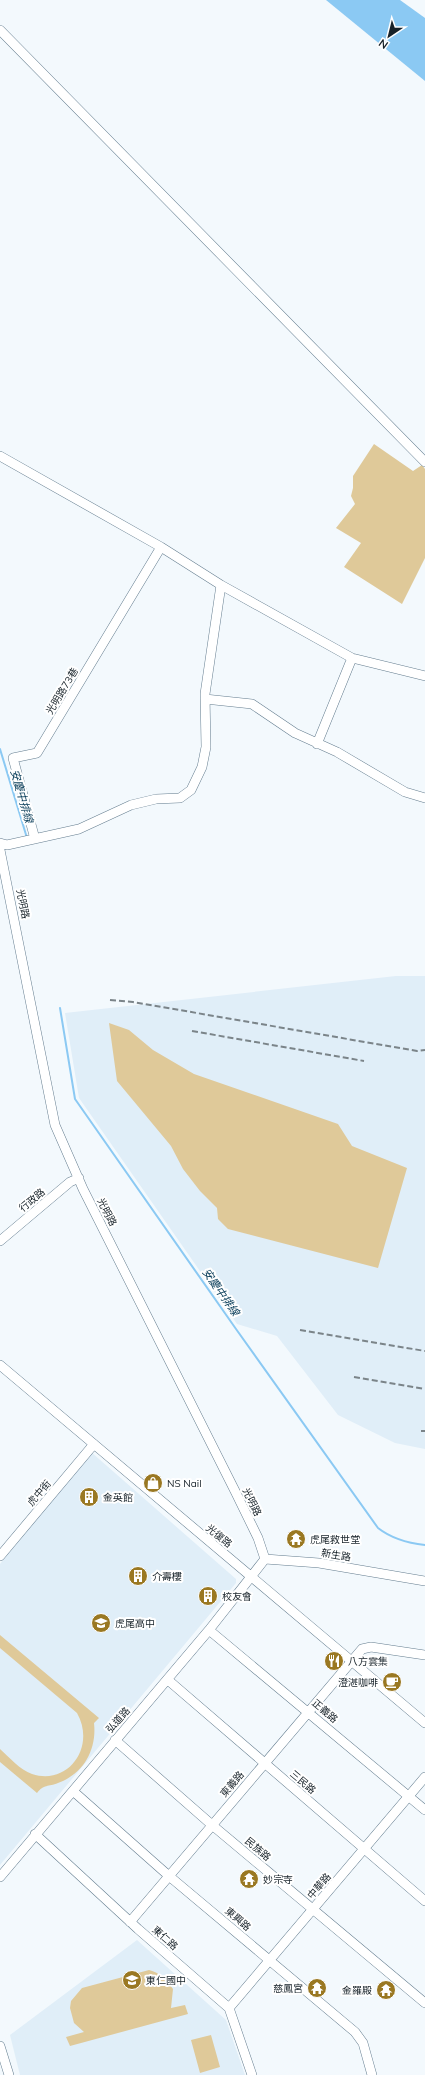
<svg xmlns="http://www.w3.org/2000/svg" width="425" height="2075" viewBox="0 0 425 2075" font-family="Mulish,'Noto Sans TC',sans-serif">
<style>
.built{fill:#e0eef8}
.green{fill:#dfc999}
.water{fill:#8bc9f3}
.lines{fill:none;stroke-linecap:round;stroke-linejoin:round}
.stream{stroke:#8bc9f3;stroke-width:2}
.minor-casing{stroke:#647d8f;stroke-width:10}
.minor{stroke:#fff;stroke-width:9}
.rail{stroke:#7b8489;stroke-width:2;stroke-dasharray:6 3;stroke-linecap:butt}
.labels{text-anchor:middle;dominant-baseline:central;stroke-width:4;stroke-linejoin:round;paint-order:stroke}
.street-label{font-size:10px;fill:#172229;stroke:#fff}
.poi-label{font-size:10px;fill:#172229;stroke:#fff;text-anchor:start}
.water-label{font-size:11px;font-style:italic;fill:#0d405c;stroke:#fff}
</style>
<rect width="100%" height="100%" fill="#f3f9fd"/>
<path class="built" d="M396,976H425V1449L395,1443L338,1415L277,1336L237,1324L79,1098L65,1013Z
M91,1452L236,1579V1583L0,1865V1564Z
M137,1940L226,2020L245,2075H20L10,2035Z"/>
<path class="green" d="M374,444L413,471L422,465L425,469V558L402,604L344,567L361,543L336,528L355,504L351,496L353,488V476Z
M109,1023L129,1030L153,1050L194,1074L338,1124L352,1146L407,1168L378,1268L228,1229L218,1219L217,1208L200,1191L183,1169L171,1146L117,1081Z
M0,1635L99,1718L94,1723C97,1749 84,1774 58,1783C48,1787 44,1784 37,1793L0,1762V1749C9,1757 20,1770 32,1774C69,1786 96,1746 77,1713L0,1648Z
M149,1970C160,1973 166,1979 173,1989L171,2008L185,2005L188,2014L70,2046L66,2037L84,2032L74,2023L70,2008L71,2001L82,1988Z
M211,2035L220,2067L200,2073L191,2040Z"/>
<path class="water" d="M326,0H400L425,18V81Z"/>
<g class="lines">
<path class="stream" d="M0,749L27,838
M60,1008L75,1099L236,1329L378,1528C392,1539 407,1543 425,1545"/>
<g class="minor-casing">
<path id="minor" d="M0,30L425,462
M0,456L161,547L221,585L352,658L425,676
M205,699L252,704L295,733L337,752L405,792L425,798
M317,744L352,658
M35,839L13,758L37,753L161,547
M0,843L7,845L79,829L131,805L156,799L180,798L191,790L202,767L206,747L205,694L221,585
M0,850L55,1125L83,1189L236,1493L258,1538L265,1559
M0,1241L70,1182L79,1178
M0,1365L425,1723
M0,1556L94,1444
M209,1630L425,1810
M168,1680L425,1901
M115,1740L212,1825L425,2003
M73,1791L169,1876L355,2032L363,2043L372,2075
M35,1834L138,1929L229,2008L252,2075
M0,1877L209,1630L265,1559L319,1563L425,1581
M130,1922L362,1649L371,1647L425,1655
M229,2008L425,1777
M0,2046L9,2075"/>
</g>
<use href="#minor" class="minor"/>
<path class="rail" d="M110,1000L133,1002L417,1051L425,1050
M192,1031L364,1061
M300,1330L425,1351
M354,1377L425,1389
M421,1431H425"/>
</g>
<defs>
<g id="shop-disc" transform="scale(1)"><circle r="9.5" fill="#9a7822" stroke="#fff"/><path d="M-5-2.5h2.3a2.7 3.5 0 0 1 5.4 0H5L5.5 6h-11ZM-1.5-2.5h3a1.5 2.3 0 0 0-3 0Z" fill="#fff"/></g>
<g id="building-disc" transform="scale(1)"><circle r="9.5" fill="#9a7822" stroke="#fff"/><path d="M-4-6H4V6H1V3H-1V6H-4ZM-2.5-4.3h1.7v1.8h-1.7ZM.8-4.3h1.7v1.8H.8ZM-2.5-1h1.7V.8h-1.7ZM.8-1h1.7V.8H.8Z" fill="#fff"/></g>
<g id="temple-disc" transform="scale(1)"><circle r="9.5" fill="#9a7822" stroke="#fff"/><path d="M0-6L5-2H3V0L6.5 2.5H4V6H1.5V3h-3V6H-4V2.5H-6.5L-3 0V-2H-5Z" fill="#fff"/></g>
<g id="school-disc" transform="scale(1)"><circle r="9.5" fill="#9a7822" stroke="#fff"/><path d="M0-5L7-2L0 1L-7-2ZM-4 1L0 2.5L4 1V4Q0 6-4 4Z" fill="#fff"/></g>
<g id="restaurant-disc" transform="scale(1)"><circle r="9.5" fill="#9a7822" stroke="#fff"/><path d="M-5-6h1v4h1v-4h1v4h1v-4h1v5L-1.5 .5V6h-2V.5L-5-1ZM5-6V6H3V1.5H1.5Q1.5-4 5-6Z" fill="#fff"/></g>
<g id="cafe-disc" transform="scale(1)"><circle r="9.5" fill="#9a7822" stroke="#fff"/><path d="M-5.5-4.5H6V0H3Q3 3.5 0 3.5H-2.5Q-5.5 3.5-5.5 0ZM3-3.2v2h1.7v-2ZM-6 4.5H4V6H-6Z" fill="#fff"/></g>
</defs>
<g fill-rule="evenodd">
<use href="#shop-disc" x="153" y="1483"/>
<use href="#building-disc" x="89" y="1497"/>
<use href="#temple-disc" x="296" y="1539"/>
<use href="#building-disc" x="138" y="1576"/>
<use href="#building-disc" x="208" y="1596"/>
<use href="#school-disc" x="101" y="1623"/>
<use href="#restaurant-disc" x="334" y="1661"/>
<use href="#cafe-disc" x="392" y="1682"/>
<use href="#temple-disc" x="249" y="1879"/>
<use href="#school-disc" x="132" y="1980"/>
<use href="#temple-disc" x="317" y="1988"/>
<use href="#temple-disc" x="386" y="1990"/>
</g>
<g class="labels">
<g class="street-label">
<text transform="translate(62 691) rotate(-59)">光明路73巷</text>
<text transform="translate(23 904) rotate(78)">光明路</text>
<text transform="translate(32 1200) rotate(-40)">行政路</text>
<text transform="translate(107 1212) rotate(63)">光明路</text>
<text transform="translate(39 1493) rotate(-50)">虎中街</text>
<text transform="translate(252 1502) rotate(64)">光明路</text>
<text transform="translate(219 1536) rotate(39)">光復路</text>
<text transform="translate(336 1555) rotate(9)">新生路</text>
<text transform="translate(325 1711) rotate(40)">正義路</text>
<text transform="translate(118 1720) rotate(-49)">弘道路</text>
<text transform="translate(303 1782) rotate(40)">三民路</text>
<text transform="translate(232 1784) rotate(-50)">東義路</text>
<text transform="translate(258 1849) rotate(40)">民族路</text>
<text transform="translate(319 1886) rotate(-50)">中華路</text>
<text transform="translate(238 1919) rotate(40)">東興路</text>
<text transform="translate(165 1938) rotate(41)">東仁路</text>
</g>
<g class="poi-label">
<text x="167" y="1483">NS Nail</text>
<text x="103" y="1497">金英館</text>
<text x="310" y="1539">虎尾救世堂</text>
<text x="152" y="1576">介壽樓</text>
<text x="222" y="1596">校友會</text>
<text x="115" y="1623">虎尾高中</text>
<text x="348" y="1661">八方雲集</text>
<text x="378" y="1682" text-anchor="end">澄湛咖啡</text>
<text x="263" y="1879">妙宗寺</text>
<text x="146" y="1980">東仁國中</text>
<text x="303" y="1988" text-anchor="end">慈鳳宮</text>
<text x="372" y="1990" text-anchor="end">金羅殿</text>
</g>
<g class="water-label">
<text transform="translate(22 796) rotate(74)">安慶中排線</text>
<text transform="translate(221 1292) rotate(55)">安慶中排線</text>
</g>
</g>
<g transform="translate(389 36) rotate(215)" stroke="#ffffff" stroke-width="3" paint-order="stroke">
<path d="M0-3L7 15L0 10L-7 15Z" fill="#172229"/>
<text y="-6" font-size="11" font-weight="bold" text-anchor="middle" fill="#172229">N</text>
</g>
</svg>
